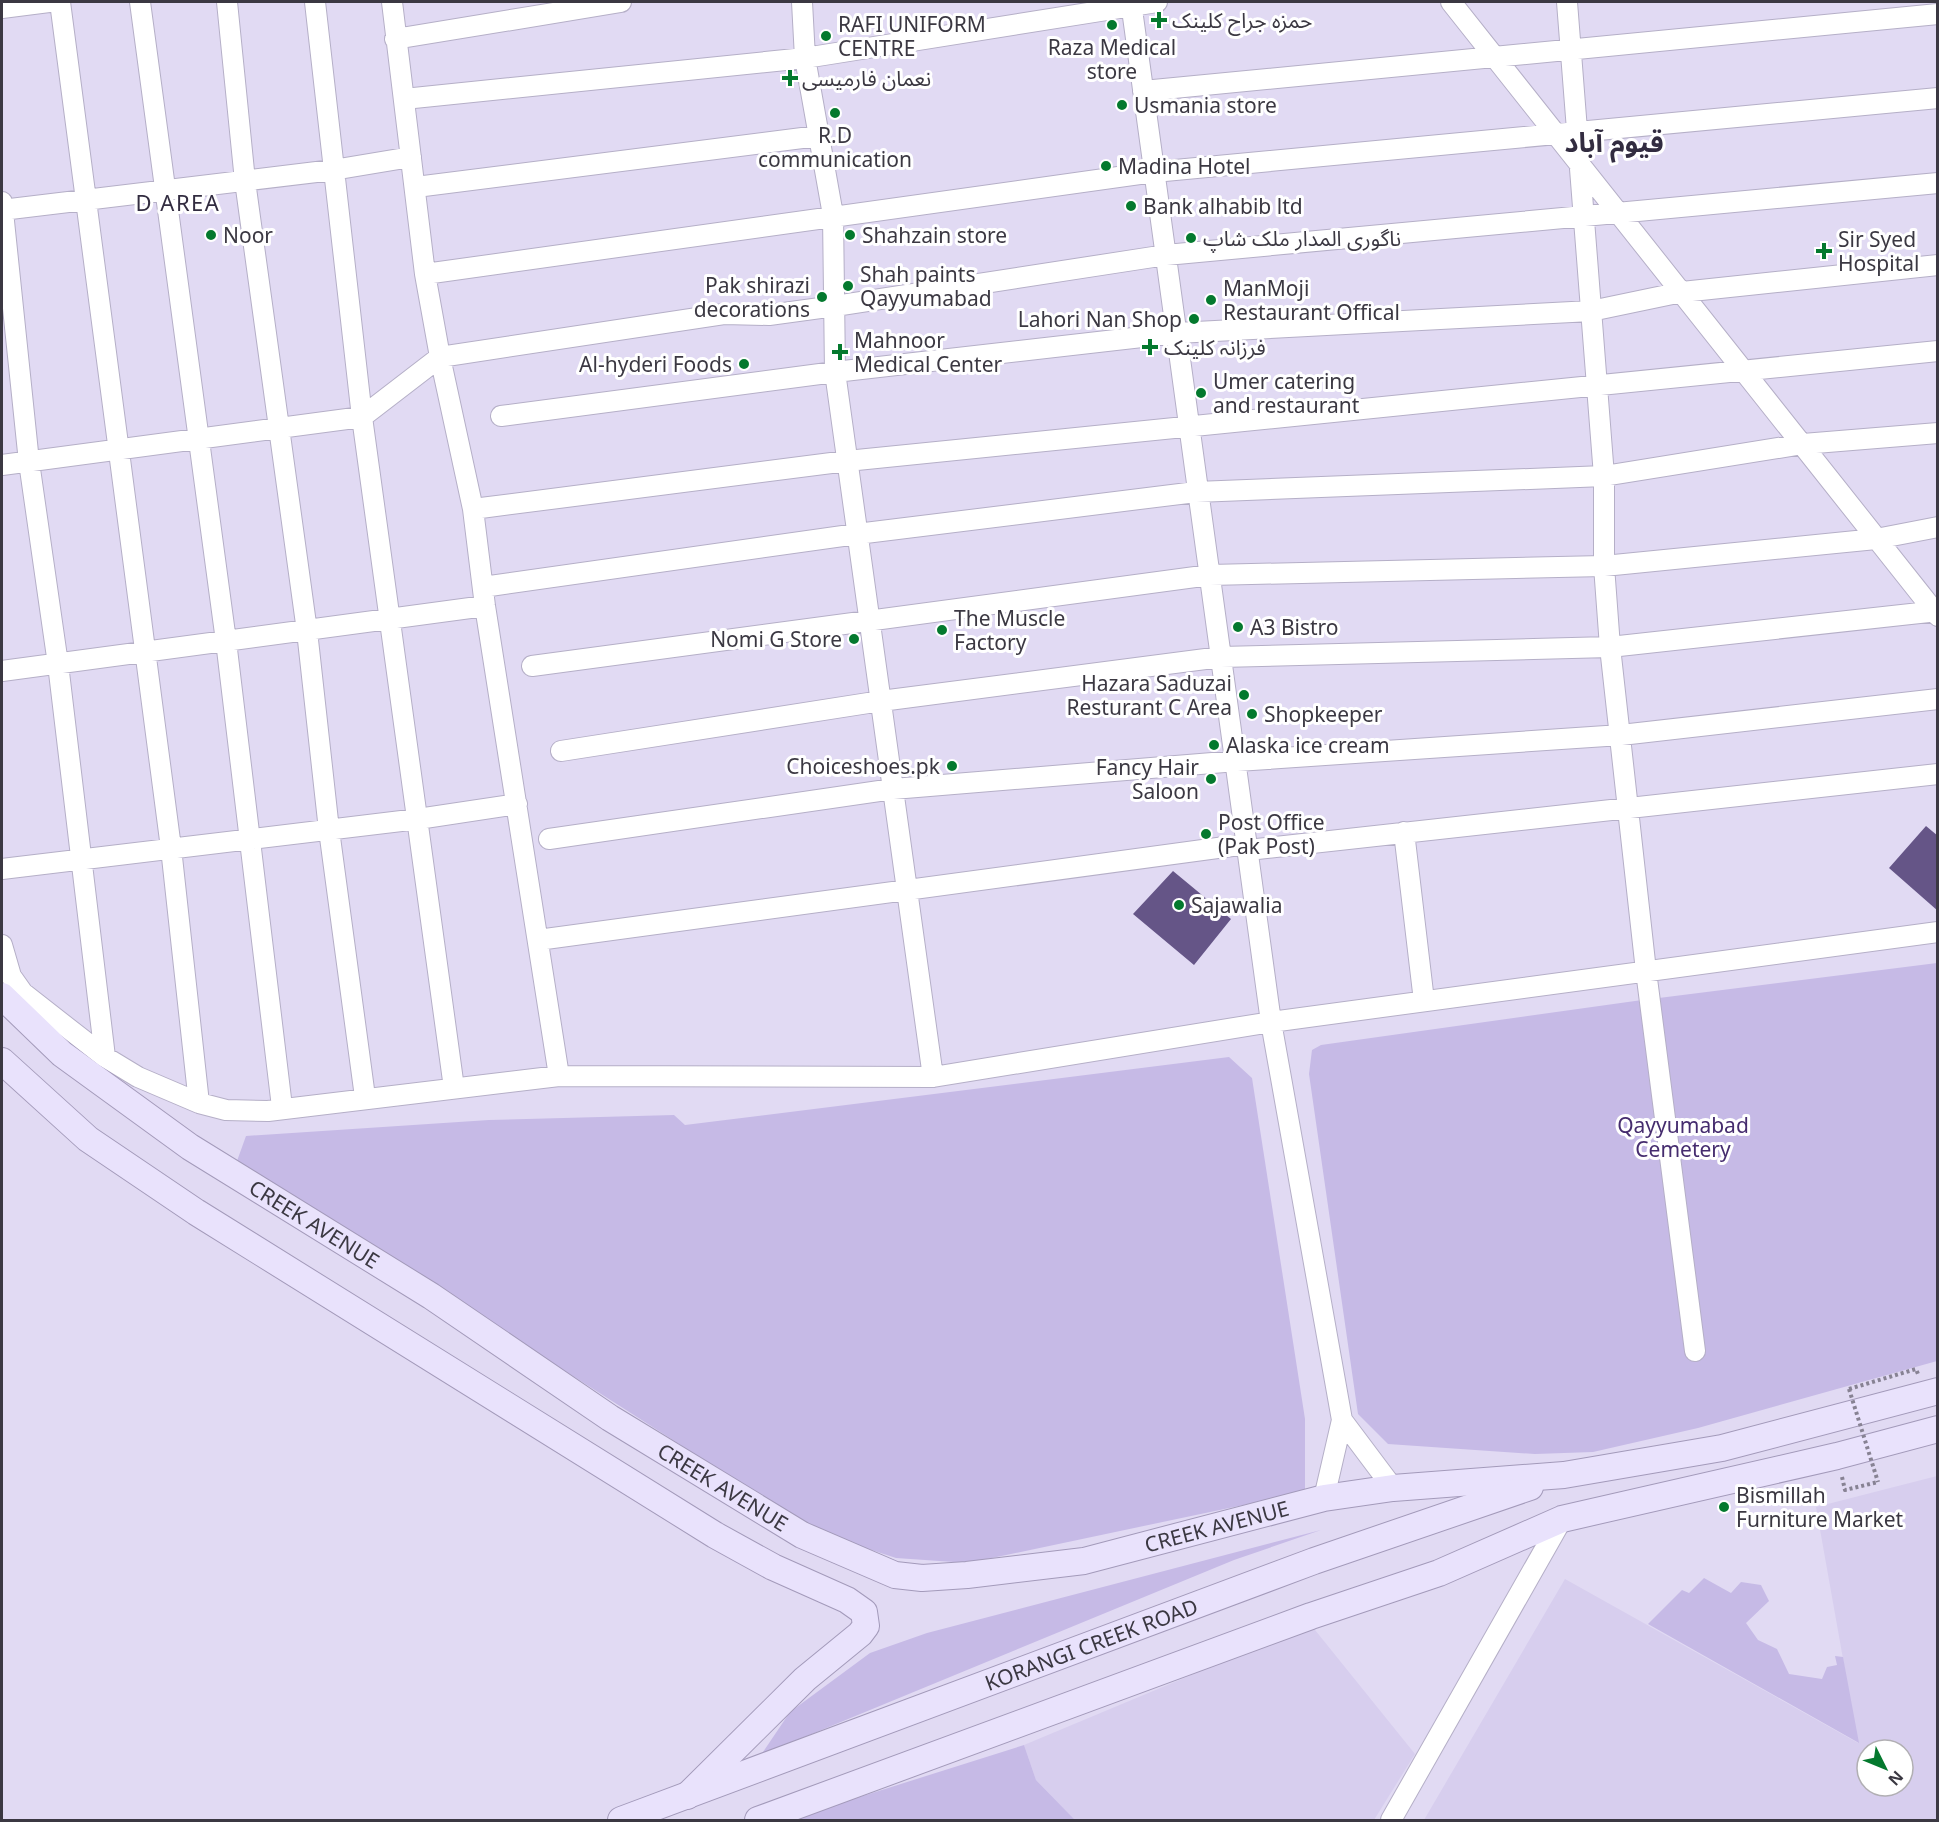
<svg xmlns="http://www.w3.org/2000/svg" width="1939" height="1822" viewBox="0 0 1939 1822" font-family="'Noto Sans','Noto Sans Arabic',sans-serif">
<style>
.built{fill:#d7ceee;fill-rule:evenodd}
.green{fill:#c6bae6}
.building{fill:#655587}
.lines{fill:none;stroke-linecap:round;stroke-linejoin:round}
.minor-casing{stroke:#b5afc7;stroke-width:22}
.major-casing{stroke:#a39aba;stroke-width:28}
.path{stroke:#878293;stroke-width:4;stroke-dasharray:3 3;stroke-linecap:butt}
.minor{stroke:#fff;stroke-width:20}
.major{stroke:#e9e2fc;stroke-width:26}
.path-bridge{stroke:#878293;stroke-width:4;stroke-dasharray:3 3;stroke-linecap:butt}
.poi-dot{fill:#04792e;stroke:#fff;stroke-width:2}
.labels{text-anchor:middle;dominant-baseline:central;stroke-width:6;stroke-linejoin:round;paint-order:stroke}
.poi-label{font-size:21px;fill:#3b3842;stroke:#fff;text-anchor:start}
.park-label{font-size:21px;fill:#452c6e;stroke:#fff}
.street-label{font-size:21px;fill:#3b3842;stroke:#fff}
.neighbourhood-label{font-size:22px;letter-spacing:1.5px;fill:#322c40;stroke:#fff}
.district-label{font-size:27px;font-weight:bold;fill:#322c40;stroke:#fff}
</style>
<rect width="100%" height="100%" fill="#e1daf3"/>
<path class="built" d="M1937,1476V1820H1424L1565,1579L1858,1743L1816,1507ZM1867,1750H1903V1786H1867Z
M1311,1625L1415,1754L1374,1820H1075L1036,1780L1024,1745Z"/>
<path class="green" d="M1937,963V1361L1698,1428L1593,1452L1535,1454L1388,1444L1358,1414L1309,1074L1312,1050L1321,1045L1635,1001Z
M1229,1057L1252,1078L1305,1419V1492L968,1563L896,1558L835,1538L765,1499L237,1161L246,1136L489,1120L674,1115L685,1125Z
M1321,1530L1234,1560L761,1755L790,1712L870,1653L927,1633Z
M1704,1578L1731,1593L1741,1582L1761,1585L1769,1601L1746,1623L1758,1640L1777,1649L1789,1674L1822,1679L1827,1667L1837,1665L1835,1656L1843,1657L1859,1743L1648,1624L1682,1590L1689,1593Z
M1024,1745L1036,1780L1075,1820H787Z"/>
<path class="building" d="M1926,826L1938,836V911L1889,868Z
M1173,871L1231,919L1194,965L1133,914Z"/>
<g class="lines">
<g class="minor-casing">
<path id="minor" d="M60,2L171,848L199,1103
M140,2L226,641L282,1107
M227,2L245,181L307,631L329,830L365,1097
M315,2L362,417L454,1088
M392,2L425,274L440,357L473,509L485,606L559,1076
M802,2L805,58L833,215L835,372L933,1077
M1131,2L1271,1022L1342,1420L1324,1498
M1451,2L1938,616
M1567,2L1604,476V566L1610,647L1646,971L1695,1351
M2,8L49,2
M395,39L621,2
M1143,91L1938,14
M404,99L805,58L1157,2
M416,187L818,136
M2,202L29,462L58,664L105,1057
M2,210L333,170L411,157
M425,274L1154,172L1938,98
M501,416L835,372L1177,333L1591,311L1682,292L1938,265
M2,465L362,417L440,357L724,314L769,315L835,306L1166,255L1938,183
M473,509L847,461L1938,351
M483,587L857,534L1196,492L1604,476L1803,444L1938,433
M532,666L1210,575L1604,566L1876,539L1938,527
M2,671L485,606
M561,751L881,701L1221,657L1610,647L1938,611
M1404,832L1424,1001
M549,839L893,789L1237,761L1621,735L1938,699
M1248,850L1938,774
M2,869L418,819L517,804
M538,940L1247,844
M2,945L11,976L23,993L105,1057L138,1077L199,1103L226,1110L268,1111L559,1076L933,1077L1271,1022L1938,932
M1342,1420L1393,1488
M1391,1820L1562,1519"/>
</g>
<g class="major-casing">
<g id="major">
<path id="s1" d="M2,996L62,1054L190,1147L431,1296L610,1418L802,1535L895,1575L922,1578L967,1575L1084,1561L1324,1498L1393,1488L1564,1475L1722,1448L1938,1391"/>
<path d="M2,1061L88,1139L196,1212L715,1535L773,1567L847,1600L864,1612L866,1626L860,1634L805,1679L687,1796"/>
<path id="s2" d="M621,1820L1314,1561L1530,1487"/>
<path d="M758,1820L1311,1616L1439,1573L1562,1519L1837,1456L1938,1429"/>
</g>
</g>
<path class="path" d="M1849,1389L1916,1369L1918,1374
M1842,1477L1845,1490L1878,1482"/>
<use href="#minor" class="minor"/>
<use href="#major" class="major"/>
<path class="path-bridge" d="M1849,1389L1878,1482"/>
</g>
<g class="poi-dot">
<path d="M1156 11h6v6h6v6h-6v6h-6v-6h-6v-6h6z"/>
<circle cx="1112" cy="25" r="6"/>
<circle cx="826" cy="36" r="6"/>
<path d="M787 69h6v6h6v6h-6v6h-6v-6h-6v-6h6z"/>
<circle cx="1122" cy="105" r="6"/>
<circle cx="835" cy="113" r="6"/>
<circle cx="1106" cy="166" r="6"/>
<circle cx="1131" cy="206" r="6"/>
<circle cx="211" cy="235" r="6"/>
<circle cx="850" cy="235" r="6"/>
<circle cx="1191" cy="238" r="6"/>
<path d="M1821 242h6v6h6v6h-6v6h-6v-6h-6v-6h6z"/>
<circle cx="848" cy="286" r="6"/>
<circle cx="822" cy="297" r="6"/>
<circle cx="1211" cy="300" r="6"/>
<circle cx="1194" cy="319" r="6"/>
<path d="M1147 338h6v6h6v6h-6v6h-6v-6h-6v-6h6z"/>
<path d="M837 343h6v6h6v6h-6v6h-6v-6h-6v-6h6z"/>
<circle cx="744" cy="364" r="6"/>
<circle cx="1201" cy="393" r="6"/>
<circle cx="1238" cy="627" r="6"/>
<circle cx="942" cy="630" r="6"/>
<circle cx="854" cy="639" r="6"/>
<circle cx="1244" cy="695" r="6"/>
<circle cx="1252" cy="714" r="6"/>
<circle cx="1214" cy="745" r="6"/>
<circle cx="952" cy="766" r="6"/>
<circle cx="1211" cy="779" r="6"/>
<circle cx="1206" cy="834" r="6"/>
<circle cx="1179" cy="905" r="6"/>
<circle cx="1724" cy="1507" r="6"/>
</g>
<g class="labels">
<g class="poi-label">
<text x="1172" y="20">حمزہ جراح کلینک</text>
<text x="838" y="24">RAFI UNIFORM<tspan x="838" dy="24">CENTRE</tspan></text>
<text x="1112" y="47" text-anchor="middle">Raza Medical<tspan x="1112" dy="24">store</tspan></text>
<text x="802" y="78">نعمان فارمیسی</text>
<text x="1134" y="105">Usmania store</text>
<text x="835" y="135" text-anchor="middle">R.D<tspan x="835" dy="24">communication</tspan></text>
<text x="1118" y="166">Madina Hotel</text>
<text x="1143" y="206">Bank alhabib ltd</text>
<text x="223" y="235">Noor</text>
<text x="862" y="235">Shahzain store</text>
<text x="1203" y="238">ناگوری المدار ملک شاپ</text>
<text x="1838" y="239">Sir Syed<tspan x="1838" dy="24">Hospital</tspan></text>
<text x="860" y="274">Shah paints<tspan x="860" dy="24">Qayyumabad</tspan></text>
<text x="810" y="285" text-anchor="end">Pak shirazi<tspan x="810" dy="24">decorations</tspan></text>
<text x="1223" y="288">ManMoji<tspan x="1223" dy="24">Restaurant Offical</tspan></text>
<text x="1182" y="319" text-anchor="end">Lahori Nan Shop</text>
<text x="854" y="340">Mahnoor<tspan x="854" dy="24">Medical Center</tspan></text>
<text x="1164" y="347">فرزانہ کلینک</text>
<text x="732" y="364" text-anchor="end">Al-hyderi Foods</text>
<text x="1213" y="381">Umer catering<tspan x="1213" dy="24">and restaurant</tspan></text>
<text x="954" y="618">The Muscle<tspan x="954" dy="24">Factory</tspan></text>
<text x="1250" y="627">A3 Bistro</text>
<text x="842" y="639" text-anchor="end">Nomi G Store</text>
<text x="1232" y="683" text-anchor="end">Hazara Saduzai<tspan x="1232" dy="24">Resturant C Area</tspan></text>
<text x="1264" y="714">Shopkeeper</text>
<text x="1226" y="745">Alaska ice cream</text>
<text x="940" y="766" text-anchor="end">Choiceshoes.pk</text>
<text x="1199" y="767" text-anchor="end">Fancy Hair<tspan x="1199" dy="24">Saloon</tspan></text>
<text x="1218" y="822">Post Office<tspan x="1218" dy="24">(Pak Post)</tspan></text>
<text x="1191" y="905">Sajawalia</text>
<text x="1736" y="1495">Bismillah<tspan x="1736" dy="24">Furniture Market</tspan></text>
</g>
<g class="park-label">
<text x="1683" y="1125">Qayyumabad<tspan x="1683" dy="24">Cemetery</tspan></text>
</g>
<g class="street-label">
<text stroke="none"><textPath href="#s1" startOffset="388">CREEK AVENUE</textPath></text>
<text stroke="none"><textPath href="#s1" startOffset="874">CREEK AVENUE</textPath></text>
<text stroke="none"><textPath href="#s1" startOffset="1395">CREEK AVENUE</textPath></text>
<text stroke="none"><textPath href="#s2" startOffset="502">KORANGI CREEK ROAD</textPath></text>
</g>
<g class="neighbourhood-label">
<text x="178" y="202">D AREA</text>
</g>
<g class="district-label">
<text x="1614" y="141">قیوم آباد</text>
</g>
</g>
<rect width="1939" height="1822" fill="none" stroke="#3b3842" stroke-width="6"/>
<g transform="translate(1885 1768) rotate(133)"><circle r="28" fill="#ffffff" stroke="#b1afb3" stroke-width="1.5"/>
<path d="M0-4.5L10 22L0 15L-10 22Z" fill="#04792e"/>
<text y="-9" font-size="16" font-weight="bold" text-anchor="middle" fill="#3b3842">N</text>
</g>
</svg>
